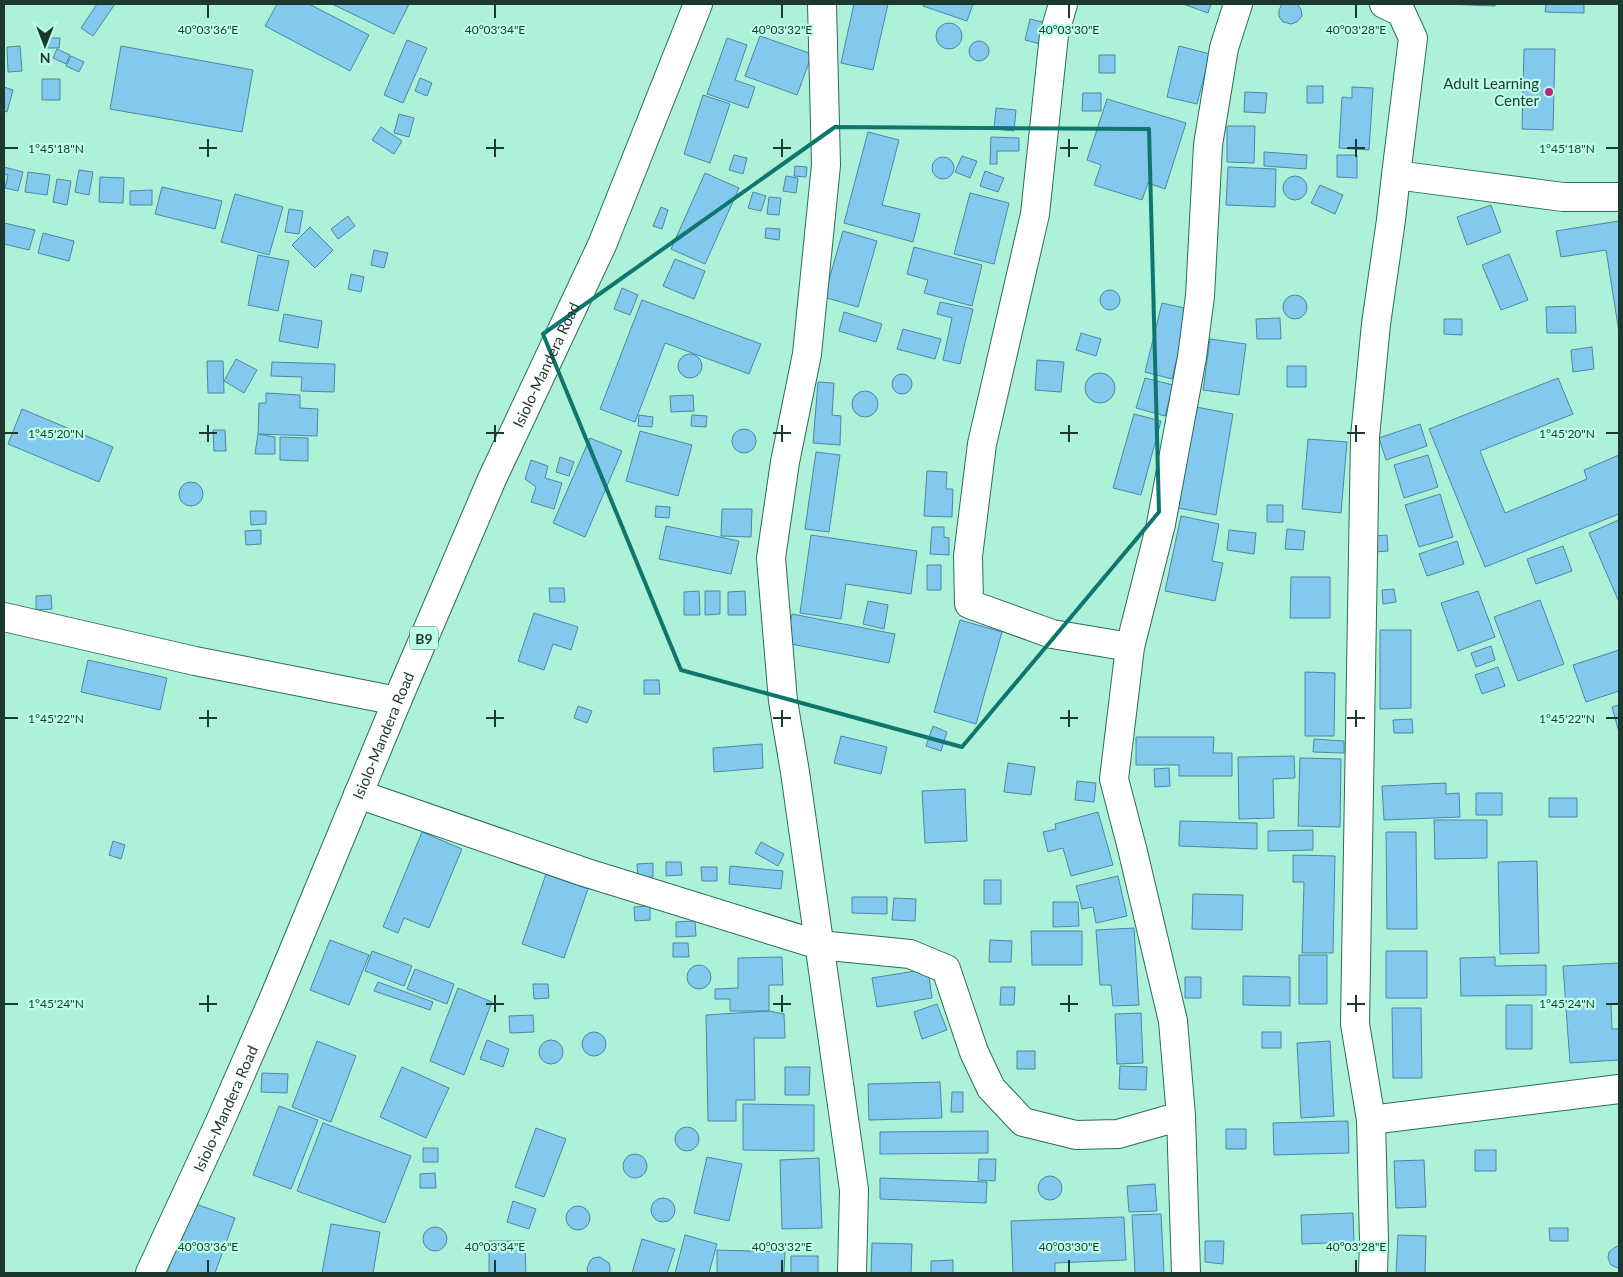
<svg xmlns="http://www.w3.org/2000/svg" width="1623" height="1277" viewBox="0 0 1623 1277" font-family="Lato,sans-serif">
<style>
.building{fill:#82c9ed;stroke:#4c87a4}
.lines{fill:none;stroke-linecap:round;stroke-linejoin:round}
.street-casing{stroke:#296d59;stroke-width:30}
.highway-casing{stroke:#296d59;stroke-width:30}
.street{stroke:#fff;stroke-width:28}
.highway{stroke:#fff;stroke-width:28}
.marked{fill:none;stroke:#0f766e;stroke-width:4;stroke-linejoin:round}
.ticks{fill:none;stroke:#1d382f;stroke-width:2}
.poi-dot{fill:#ae2b75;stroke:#baffe6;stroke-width:2}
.labels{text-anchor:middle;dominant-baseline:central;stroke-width:4.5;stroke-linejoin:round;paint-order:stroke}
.shield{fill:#baffe6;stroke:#4c7466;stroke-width:1}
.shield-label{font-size:14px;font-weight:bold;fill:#1d382f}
.poi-label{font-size:15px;fill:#1d382f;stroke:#baffe6;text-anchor:end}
.street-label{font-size:15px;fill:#1d382f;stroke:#baffe6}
.ticks-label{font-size:12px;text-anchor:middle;fill:#1d382f;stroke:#baffe6;stroke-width:4.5;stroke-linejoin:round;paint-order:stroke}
</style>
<rect width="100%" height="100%" fill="#adf1d9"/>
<path class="building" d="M97,4H115L93,36L81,28Z
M277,4H309L369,35L350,71L265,26Z
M332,4H409L394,34Z
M854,4H888L873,70L841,63Z
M924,4H973L967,21L923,6Z
M1183,4H1211L1208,13Z
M1282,4H1297L1301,9L1302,16L1297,22L1291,24L1283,22L1279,17V10Z
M1446,4H1495V6Z
M1546,4H1584V13L1545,12Z
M1030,19L1050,24L1044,45L1025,40Z
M936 36a13 13 0 1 1 26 0a13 13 0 1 1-26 0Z
M760,36L812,54L797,95L745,76Z
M46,38H60L59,48H46Z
M727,38L747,45L735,80L755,87L748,108L707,94Z
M407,40L427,48L403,103L384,95Z
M969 51a10 10 0 1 1 20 0a10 10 0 1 1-20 0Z
M20,46L22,71L8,72L7,47Z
M121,46L253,70L242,132L110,109Z
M1179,46L1210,54L1197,104L1167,97Z
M57,49L70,55L66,64L53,58Z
M1524,49H1555L1553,130L1522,129Z
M1099,55H1115V73H1099Z
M71,56L84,62L79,72L66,66Z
M420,78L432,83L427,96L415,91Z
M42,79H60V100H42Z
M1307,86H1323V103H1307Z
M4,87L13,90L7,112L4,111Z
M1352,87L1373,88L1369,150L1339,148L1342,97L1352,98Z
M1245,92L1267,93L1265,113L1244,112Z
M1083,93H1101V111H1082Z
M703,95L730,104L710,163L684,154Z
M1107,99L1186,123L1165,189L1148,183L1142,200L1094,185L1101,165L1087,160Z
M996,108L1016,110L1014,131L994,129Z
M399,114L414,118L409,137L394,133Z
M1227,126H1255L1254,163L1227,162Z
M381,127L402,141L394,154L372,140Z
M868,132L899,140L882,205L920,214L913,242L844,223Z
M991,137L1019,138V151H997V164H990Z
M1264,152L1307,155L1306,169L1264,166Z
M734,155L747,158L743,174L729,170Z
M1337,155H1357V178L1337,177Z
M962,156L977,161L970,178L955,172Z
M932 168a11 11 0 1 1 22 0a11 11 0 1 1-22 0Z
M795,166L807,167L806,177L794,176Z
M4,167L23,172L18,191L5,188L8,175L4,174Z
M1228,167L1276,169L1275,207L1226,205Z
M79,170L93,172L89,195L75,192Z
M985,171L1004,178L998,192L980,186Z
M28,172L50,175L47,195L25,192Z
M705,173L739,188L705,264L671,249Z
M786,176L798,178L796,193L783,191Z
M1283 188a12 12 0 1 1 24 0a12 12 0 1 1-24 0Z
M100,177L124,178L123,203L99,202Z
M57,179L71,181L67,205L53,202Z
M1320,185L1343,195L1335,214L1311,203Z
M162,187L222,201L215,229L155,214Z
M152,190V205H130V191Z
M753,192L766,196L761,211L748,208Z
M970,193L1009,203L994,264L954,254Z
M235,194L283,207L269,255L221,242Z
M769,197L781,198L779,215L767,214Z
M1491,205L1501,232L1467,245L1457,217Z
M661,207L668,210L662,229L653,226Z
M289,209L303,211L299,234L285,232Z
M348,216L355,226L338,239L331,229Z
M1619,221V332L1606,250L1561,257L1556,231Z
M4,223L35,230L29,250L4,244Z
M310,227L333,250L315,268L292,245Z
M766,228L780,229L779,240L765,238Z
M843,231L877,241L858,307L824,297Z
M43,233L74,241L69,261L38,253Z
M914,247L982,265L972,306L924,293L928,280L907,274Z
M374,250L388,253L384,268L371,265Z
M1509,254L1528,300L1501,310L1482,265Z
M258,255L289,261L278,311L248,305Z
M675,259L705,271L694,299L663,286Z
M351,274L364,277L361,292L348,289Z
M622,288L638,295L630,315L614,309Z
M1100 300a10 10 0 1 1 20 0a10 10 0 1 1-20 0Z
M1283 307a12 12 0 1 1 24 0a12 12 0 1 1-24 0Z
M642,300L761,344L749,374L665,343L635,422L600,409Z
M940,302L973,309L960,364L943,360L952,318L937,314Z
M1162,303L1189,309L1172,379L1145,372Z
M1575,306L1576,333H1547L1546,307Z
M844,312L882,324L876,342L839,331Z
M284,314L322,321L318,348L279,341Z
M1280,318L1281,339H1257L1256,319Z
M1444,319H1462V335L1444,334Z
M903,329L941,339L935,359L897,349Z
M1081,333L1101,339L1096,356L1076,350Z
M1210,339L1246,344L1239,395L1203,390Z
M1592,347L1594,369L1573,372L1571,350Z
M678 366a12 12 0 1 1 24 0a12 12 0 1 1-24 0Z
M236,359L257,370L244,393L224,381Z
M1037,360L1064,362L1061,392L1035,390Z
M207,361H223L224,393H208Z
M272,362L335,364L334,392L301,391L302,377L271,376Z
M1287,366H1306V387H1287Z
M1085 388a15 15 0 1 1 30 0a15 15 0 1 1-30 0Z
M892 384a10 10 0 1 1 20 0a10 10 0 1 1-20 0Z
M1145,378L1173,385L1165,416L1136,408Z
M1558,378L1573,414L1480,451L1505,513L1587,479L1584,470L1619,455V514L1485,567L1429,429Z
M818,382L834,383L832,415L841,416L840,445L813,443Z
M852 404a13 13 0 1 1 26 0a13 13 0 1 1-26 0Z
M266,393L300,395V408L318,409L317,436L258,434L259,403H266Z
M693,395L694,411L671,412L670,396Z
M1196,407L1233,414L1216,515L1178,508Z
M22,409L113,447L99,482L8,444Z
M1134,414L1161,421L1141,495L1113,488Z
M639,415L653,417L652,427L638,426Z
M692,415L707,416L706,427L691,426Z
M1420,424L1427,446L1386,460L1379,438Z
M732 441a12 12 0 1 1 24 0a12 12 0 1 1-24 0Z
M213,430H225L226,451H214Z
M640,431L692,445L678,496L626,481Z
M258,434L275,437V454H255Z
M280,437L308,438V461L280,460Z
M590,438L622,451L585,537L553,523Z
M1308,439L1347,442L1341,513L1302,509Z
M816,452L840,455L829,532L805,529Z
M1428,455L1438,487L1404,498L1394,465Z
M560,457L574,462L569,476L556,472Z
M531,460L548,466L545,478L562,483L554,509L531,502L536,487L525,479Z
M927,471L947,472L946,489H953L952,517L924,516Z
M179 494a12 12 0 1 1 24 0a12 12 0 1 1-24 0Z
M1440,494L1453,537L1419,547L1405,505Z
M1267,505H1283V522H1267Z
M656,506L670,507L669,518L655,517Z
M722,509H752L751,537L721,536Z
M250,511H266V524L251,525Z
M1181,516L1219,524L1212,561L1223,563L1215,601L1165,591Z
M1619,520V602L1589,533Z
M666,526L739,541L731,574L659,559Z
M932,527H944V537L949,538V555L930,554Z
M1287,529L1305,531L1303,550L1285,549Z
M261,530V544L246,545L245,531Z
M1229,530L1256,533L1254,554L1227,550Z
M811,535L917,551L911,594L846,584L841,619L800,613Z
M1387,535L1388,551L1375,552L1374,536Z
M1457,541L1464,564L1427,576L1419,554Z
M1563,546L1572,571L1536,584L1527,559Z
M927,565H941V590H927Z
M1291,577H1330V618H1290Z
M549,588H564L565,602H550Z
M1394,589L1396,602L1383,604L1382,590Z
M699,591L700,615H684V592Z
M705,591H720V614L705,615Z
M745,591L746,615H728V592Z
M1478,591L1495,637L1458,651L1441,603Z
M51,595L52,609L36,610V596Z
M1540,600L1564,664L1518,681L1494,617Z
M868,601L888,605L884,629L863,624Z
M534,613L578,627L571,650L553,644L544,670L518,661Z
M792,614L895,634L889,663L786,643Z
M960,620L1002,632L976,724L934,712Z
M1380,630H1411V708L1380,709Z
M1491,646L1495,660L1476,667L1471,653Z
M1619,650V691L1586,702L1573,665Z
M88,660L167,678L160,710L81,692Z
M1498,667L1505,686L1482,694L1475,675Z
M1305,672L1335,673L1334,736H1305Z
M644,680H659L660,694H644Z
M1619,705V732L1612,707Z
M578,706L592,711L587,723L574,718Z
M1412,719L1413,733H1394L1393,720Z
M933,726L947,732L941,751L926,746Z
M841,736L887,747L881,774L834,763Z
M1136,737H1214L1213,753H1232V776H1179V765H1136Z
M1314,739L1344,741V753L1313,752Z
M762,744L763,768L714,772L713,748Z
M1294,756L1295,778L1273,779L1274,818L1239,819L1238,757Z
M1300,758L1341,759L1340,827L1298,826Z
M1008,763L1035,767L1031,795L1004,792Z
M1169,768L1170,786L1155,787L1154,769Z
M1077,781L1096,783L1094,802L1075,800Z
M1446,783V794L1459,793L1460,817L1384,820L1382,786Z
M965,789L967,841L925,843L922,791Z
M1476,793H1502V815H1476Z
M1549,798H1577V817H1549Z
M1098,812L1113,865L1071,876L1063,848L1048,852L1043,832L1056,829L1055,824Z
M1434,820H1487V858L1435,859Z
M1180,821L1257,823V849L1179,846Z
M1313,830V850L1268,851V831Z
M422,832L462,849L429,928L404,918L398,933L383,927Z
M1386,832H1416L1417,929H1387Z
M113,841L125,845L121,859L109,855Z
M761,842L784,854L778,866L755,853Z
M1293,855L1335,856L1333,953H1302L1304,882H1293Z
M1537,861L1539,953L1500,954L1498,862Z
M666,862H681L682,875L666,876Z
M653,863V877L638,878L637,864Z
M730,866L783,871L781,889L729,884Z
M701,867H717V881H702Z
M546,874L588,889L564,958L522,944Z
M1118,876L1127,916L1096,923L1093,907L1082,909L1076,886Z
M984,880H1001V904H984Z
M1193,894L1243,895L1242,930L1192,929Z
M852,897H887V914L852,913Z
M894,898L916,899L915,921L892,920Z
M1053,902H1078L1079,926L1053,927Z
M650,906V920L635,921L634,907Z
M695,921L696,936L676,937V922Z
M1134,928L1139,1005L1113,1006L1111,985H1100L1096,930Z
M1031,931H1082V965H1032Z
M330,940L369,955L349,1005L310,990Z
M990,940L1012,941L1011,962H989Z
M673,943H688L689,957H673Z
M372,951L412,966L404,986L365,971Z
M1386,951H1427V998H1386Z
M1299,955H1327V1004H1299Z
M782,957L783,985H769V1011H730V999H715V989L738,988V958Z
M1495,957V966L1546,965V995L1461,996L1460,958Z
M1619,963V1003L1611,1004L1612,1029H1619V1060L1570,1063L1563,966Z
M687 977a12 12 0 1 1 24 0a12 12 0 1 1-24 0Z
M415,969L454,984L447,1004L407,989Z
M928,969L932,998L877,1007L872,978Z
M1243,976L1290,977V1006L1243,1005Z
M1185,977H1201V998H1185Z
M378,982L433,1002L430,1010L374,991Z
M533,984H548L549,998L534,999Z
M1001,987H1015L1014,1005H1000Z
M458,988L492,1002L464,1075L430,1061Z
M937,1004L947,1030L922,1039L914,1012Z
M1506,1005H1532V1049H1506Z
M1392,1008H1421L1422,1078H1393Z
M769,1011L784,1014L785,1038H754L755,1100H736V1121H708L706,1015Z
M1141,1013L1143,1063L1117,1064L1115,1014Z
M533,1015L534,1032L510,1033L509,1016Z
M1262,1032H1281V1048H1262Z
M582 1044a12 12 0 1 1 24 0a12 12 0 1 1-24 0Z
M487,1040L509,1049L503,1067L480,1059Z
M539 1052a12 12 0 1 1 24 0a12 12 0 1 1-24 0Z
M317,1041L356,1056L331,1122L292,1107Z
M1330,1041L1334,1116L1301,1118L1297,1043Z
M1017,1051H1035V1069H1017Z
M1120,1066L1147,1067L1146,1090L1119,1089Z
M402,1067L449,1088L426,1138L380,1117Z
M785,1067H810L809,1095H785Z
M262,1073L288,1074L287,1093L261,1092Z
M940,1082L942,1118L869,1120L868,1084Z
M952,1092H963V1112H951Z
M743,1104L814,1105V1151L743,1150Z
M279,1106L318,1120L291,1189L253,1175Z
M1348,1121L1349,1153L1274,1155L1273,1123Z
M323,1123L411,1156L385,1223L297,1191Z
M675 1139a12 12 0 1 1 24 0a12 12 0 1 1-24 0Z
M536,1128L566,1139L544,1197L515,1187Z
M1226,1129H1246V1149H1226Z
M988,1131V1153L880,1154V1132Z
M423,1148H438V1162H423Z
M1475,1150H1496V1171H1475Z
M623 1166a12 12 0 1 1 24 0a12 12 0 1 1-24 0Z
M707,1157L742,1164L729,1221L694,1213Z
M819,1158L822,1228L782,1229L780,1160Z
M979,1159H996L995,1181L978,1180Z
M1424,1160L1426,1207L1396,1208L1394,1161Z
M435,1173L436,1188H420V1174Z
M1038 1188a12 12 0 1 1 24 0a12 12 0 1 1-24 0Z
M880,1178L987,1182L986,1203L880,1199Z
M1155,1184L1157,1211L1129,1212L1127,1186Z
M651 1210a12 12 0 1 1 24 0a12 12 0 1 1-24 0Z
M513,1201L536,1209L529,1229L507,1222Z
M193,1203L235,1218L215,1273H167Z
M566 1218a12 12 0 1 1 24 0a12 12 0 1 1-24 0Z
M1353,1213L1354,1242L1302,1244L1301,1215Z
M1161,1214L1164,1273H1135L1132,1215Z
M1124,1217L1126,1260L1055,1263V1273H1013L1011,1221Z
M331,1224L380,1232L373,1273H322Z
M423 1239a12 12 0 1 1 24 0a12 12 0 1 1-24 0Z
M1549,1228H1568V1241H1550Z
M685,1235L717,1244L709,1273H675Z
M1398,1235L1426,1236L1425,1273H1396Z
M642,1239L675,1249L667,1273H632Z
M489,1241H525L526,1273H489Z
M1205,1241H1224L1223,1264L1205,1262Z
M872,1243L912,1244L911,1273H871Z
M1619,1246V1268H1618L1611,1265L1608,1258L1609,1252L1615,1247Z
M717,1250L785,1252L784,1273H717Z
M791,1256H818V1273H791Z
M600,1257L609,1263L610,1267V1273H588L587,1268L590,1261L593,1258Z
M953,1260V1273H931V1261Z"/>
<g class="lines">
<g class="street-casing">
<path id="street" d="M822,4L826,165L807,354L785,462L771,558L783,701L795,772L854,1190L852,1273
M1063,4L1054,35L1035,214L982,444L968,556L969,604L1052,634L1130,647
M1384,4L1401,12L1413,38L1396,175
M4,617L195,661L397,701
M358,794L584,872L819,945L910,954L946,969L974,1052L991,1088L1023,1122L1076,1135L1118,1134L1181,1116
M1371,1120L1619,1089
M1186,1273L1181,1116L1173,1021L1132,848L1114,779L1130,647L1161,524L1192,357L1200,296L1208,145L1224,48L1238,4
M1373,1273L1374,1241L1371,1120L1355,1024L1365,437L1376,324L1391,220L1396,175L1563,197H1619"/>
</g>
<g class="highway-casing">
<g id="highway">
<path id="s1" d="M150,1273L218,1126L273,1000L397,701L492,479L602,245L698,4"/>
</g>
</g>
<use href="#street" class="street"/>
<use href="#highway" class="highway"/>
</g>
<path class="marked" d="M835,127L1149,129L1159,512L962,747L681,670L543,334Z"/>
<path class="ticks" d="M208,5V18M495,5V18M782,5V18M1069,5V18M1356,5V18M208,139V157M495,139V157M782,139V157M1069,139V157M1356,139V157M5,148H18M199,148H217M486,148H504M773,148H791M1060,148H1078M1347,148H1365M1606,148H1618M208,425V442M495,425V442M782,425V442M1069,425V442M1356,425V442M5,433H18M199,433H217M486,433H504M773,433H791M1060,433H1078M1347,433H1365M1606,433H1618M208,710V727M495,710V727M782,710V727M1069,710V727M1356,710V727M5,718H18M199,718H217M486,718H504M773,718H791M1060,718H1078M1347,718H1365M1606,718H1618M208,995V1012M495,995V1012M782,995V1012M1069,995V1012M1356,995V1012M5,1004H18M199,1004H217M486,1004H504M773,1004H791M1060,1004H1078M1347,1004H1365M1606,1004H1618M208,1260V1272M495,1260V1272M782,1260V1272M1069,1260V1272M1356,1260V1272"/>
<circle class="poi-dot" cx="1549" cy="92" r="5"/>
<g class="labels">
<rect class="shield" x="410" y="626.5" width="28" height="23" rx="4"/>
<g class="shield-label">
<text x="424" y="638">B9</text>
</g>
<g class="poi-label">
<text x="1539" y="83">Adult Learning<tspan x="1539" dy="17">Center</tspan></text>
</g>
<g class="street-label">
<text stroke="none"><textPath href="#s1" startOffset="991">Isiolo-Mandera Road</textPath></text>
<text stroke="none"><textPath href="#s1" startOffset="586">Isiolo-Mandera Road</textPath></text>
<text stroke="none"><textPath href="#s1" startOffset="181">Isiolo-Mandera Road</textPath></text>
</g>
</g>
<g class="ticks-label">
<text x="208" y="34">40°03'36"E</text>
<text x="495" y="34">40°03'34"E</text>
<text x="782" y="34">40°03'32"E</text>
<text x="1069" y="34">40°03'30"E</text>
<text x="1356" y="34">40°03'28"E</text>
<text x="1567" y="153">1°45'18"N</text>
<text x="56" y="153">1°45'18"N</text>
<text x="1567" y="438">1°45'20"N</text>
<text x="56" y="438">1°45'20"N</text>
<text x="1567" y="723">1°45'22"N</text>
<text x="56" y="723">1°45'22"N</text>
<text x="1567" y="1008">1°45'24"N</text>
<text x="56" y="1008">1°45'24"N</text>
<text x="208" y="1251">40°03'36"E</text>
<text x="495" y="1251">40°03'34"E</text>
<text x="782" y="1251">40°03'32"E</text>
<text x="1069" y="1251">40°03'30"E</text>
<text x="1356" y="1251">40°03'28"E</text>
</g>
<rect width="1623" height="1277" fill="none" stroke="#1d382f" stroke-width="10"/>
<g transform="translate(45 45) rotate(180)" stroke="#baffe6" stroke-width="4" paint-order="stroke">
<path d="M0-4L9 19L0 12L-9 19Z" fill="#1d382f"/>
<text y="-8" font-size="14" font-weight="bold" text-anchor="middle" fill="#1d382f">N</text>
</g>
</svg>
